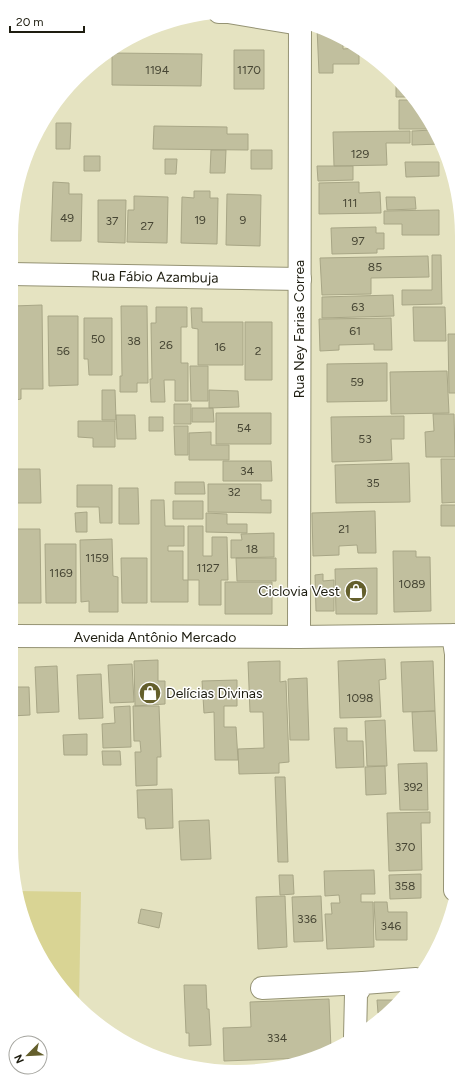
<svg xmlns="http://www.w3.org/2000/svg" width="473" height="1083" viewBox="0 0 473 1083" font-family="Figtree,sans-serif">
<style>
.green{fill:#d9d494}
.building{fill:#c1bf9e;stroke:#a8a686}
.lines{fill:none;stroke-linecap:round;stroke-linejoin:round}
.minor-casing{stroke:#959374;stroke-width:24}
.tertiary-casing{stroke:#959374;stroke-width:24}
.minor{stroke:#fff;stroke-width:22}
.tertiary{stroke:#fff;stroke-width:22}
.labels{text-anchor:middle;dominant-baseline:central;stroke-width:3;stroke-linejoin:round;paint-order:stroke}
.number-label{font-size:12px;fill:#474634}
.street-label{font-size:14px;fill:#1e1d10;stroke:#fff}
.poi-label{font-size:14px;fill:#1e1d10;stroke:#fff;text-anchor:end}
</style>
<rect width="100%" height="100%" fill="#e5e3c1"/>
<path class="green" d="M18,891L81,892L79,1005L67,995L23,919Z"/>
<path class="building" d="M317,28L343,41V49L356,48L359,49V64H333V73H319Z
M234,50H264V89H234Z
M112,53L202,54L201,86L112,85Z
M396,80L413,97H396Z
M399,100H416L432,129H399Z
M56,123H71L70,149H56Z
M154,126L227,127V134H248V150L153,149Z
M433,130L441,144L412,145V131Z
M410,131V143H386L387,165L334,166L333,132Z
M211,150H226L225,173H210Z
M251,150H272V169H251Z
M84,156H100V171H84Z
M165,159H177L176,174H165Z
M405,162H439V176L406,177Z
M317,166H353V180L318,181Z
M53,182L69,183V194H82L81,241H51Z
M359,182V193L380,192L381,213L319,214V183Z
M194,191H210V198H218L217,244L181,243L182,197L194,198Z
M227,194L261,195L260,246L226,245Z
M134,196L168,197L167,243L127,242L128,210H134Z
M386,197H415L416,209L387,210Z
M98,200H126L125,243L98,242Z
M439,210V235H402V224H384V211Z
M376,227V233H384V249H377V253L332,254L331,228Z
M432,255H441L442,304L402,305V290H432Z
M428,256L429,277L371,278V294L322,295L320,258Z
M393,295L394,316L322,318V297Z
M42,305L43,389H21V399L16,400V412H11V348H14V338H11V310H14L13,306Z
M121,306H147L148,383H137V392H120V376H122Z
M156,307H187V327H181V363H188V401H175V380H164L165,402H151L150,379H152L151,323H156Z
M413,307H445L446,341H414Z
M191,308H202V322H243V365H198V329L192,328Z
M48,316H78V385L49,386Z
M84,318H112V375H89L88,359H84Z
M391,318L392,350H374V344L339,345V350L320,351L319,319Z
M245,322H272V380H245Z
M448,334H460L461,393H449Z
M387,363V401L327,402V364Z
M190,366H208V401H191Z
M447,371L449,413L391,414L390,372Z
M102,390H115L116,420H102Z
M209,390L238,391L239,407L209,408Z
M174,404H191V424H174Z
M192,408H213L214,422H192Z
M216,413H271V444H216Z
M433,414H454L455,457H426L425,432L434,431Z
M116,415H135L136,439H117Z
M404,416V439H391L392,460L332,462L331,417Z
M149,417H163V431H149Z
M456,417H461V478H460L459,454H457Z
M78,421H115V447H93V438L78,437Z
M174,426H188V455H175Z
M211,432V445H229V460H189V433Z
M441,459H458L459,502L442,503Z
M223,461H271L272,481H223Z
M409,463L410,502L336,503L335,465Z
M11,469H40L41,503H11Z
M175,482H204L205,494H175Z
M208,484H261V500H271V513L208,512Z
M77,485H112V523H100L99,507H77Z
M119,488H138L139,524H119Z
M151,500H164L165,526H184V546H168V551H183V580H188V602H151Z
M173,501H203V519H173Z
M441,505H460V526H441Z
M375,511L376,553H358L357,545L339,546V555L313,556L312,513Z
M87,512V532H76L75,513Z
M206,513L227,514V524H247V533L206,532Z
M188,526H203V556H212V537H227L228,580H221V605H199V580H188Z
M11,529H40L41,603H11Z
M274,533V557L231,558V540H242L241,534Z
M460,534H461V584Z
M112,539L113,576L118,577V612H89V601L81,602L80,540Z
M45,544H76V603H46Z
M393,551H416V557H430L431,611L394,612Z
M121,558H147V603H122Z
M236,558H276V581H237Z
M377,568V614H336L335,569Z
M323,574V581L334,580V611H316L315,575Z
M225,582H272V614H225Z
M385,659L386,679L379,680L381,717L340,718L338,661Z
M158,660V681H165V704L135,706L134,661Z
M280,661V682L286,681L289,762L279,763V773L239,774L238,749L264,748L263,712H250L248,662Z
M433,661L435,711L403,712L401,662Z
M132,664L134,702L110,703L108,665Z
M57,666L59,712L37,713L35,667Z
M101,674L103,718L79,719L77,675Z
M307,678L309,740H290L288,679Z
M237,680V706H224V727H236L238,760H215L214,712L204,713L202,681Z
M11,687H29L30,715L11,716Z
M130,706L131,747L103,748L102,724L115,723L114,707Z
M133,706H159L161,757H157V785L136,786L135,752H141L140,741H134Z
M435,711L437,751H414L412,712Z
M385,720L387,766H367L365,721Z
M334,728H347V741H363L364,767L336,768Z
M87,734V755H64L63,735Z
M102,751H120L121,765H103Z
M427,763L428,810H400L398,764Z
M385,766L386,794L366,795L365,767Z
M275,777H285L288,862H278Z
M172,789L173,828L146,829L145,818H138L137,790Z
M430,812V823H421L422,870L389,871L387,813Z
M209,820L211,859L181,860L179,821Z
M374,870L375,894H361V902H373L374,947L327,949L325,914H332L331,903H340L339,895L325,896L324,871Z
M421,874V898L390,899L389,875Z
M279,875H293L294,894L280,895Z
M285,896L287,947L258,949L256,897Z
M321,896L323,941L294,942L292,897Z
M374,902H387L388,912H407V940H376Z
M141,909L162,913L159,928L138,923Z
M184,985H206L207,1009H209L211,1045L189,1046V1033H186Z
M329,999L331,1049L305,1058L224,1061L223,1028L251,1027L250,1002Z
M377,1000H401L385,1013H378Z
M287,1060H301L288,1065Z"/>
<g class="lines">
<g class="minor-casing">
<path id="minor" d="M219,12H228L300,24
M11,274L300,279
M262,988L363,983"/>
</g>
<g class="tertiary-casing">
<path id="tertiary" d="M453,635L456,654L455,890
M11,636L299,637L461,635
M299,637L300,22
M355,1037L356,994L363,983L416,979"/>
</g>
<use href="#minor" class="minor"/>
<use href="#tertiary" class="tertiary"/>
</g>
<defs>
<g id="shop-disc" transform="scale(1.15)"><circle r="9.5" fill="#645f2c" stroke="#fff"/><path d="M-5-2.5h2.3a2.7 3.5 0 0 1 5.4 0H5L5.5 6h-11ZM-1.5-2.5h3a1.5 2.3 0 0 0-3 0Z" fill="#fff"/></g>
</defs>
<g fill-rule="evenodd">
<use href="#shop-disc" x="356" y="591"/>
<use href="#shop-disc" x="150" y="693"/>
</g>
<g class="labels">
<g class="number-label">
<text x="157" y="70">1194</text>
<text x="249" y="70">1170</text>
<text x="360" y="154">129</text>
<text x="350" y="203">111</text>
<text x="67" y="218">49</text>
<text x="200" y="220">19</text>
<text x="243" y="220">9</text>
<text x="112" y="221">37</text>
<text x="147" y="226">27</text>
<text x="358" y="241">97</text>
<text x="375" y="267">85</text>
<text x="358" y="307">63</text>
<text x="355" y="331">61</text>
<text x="98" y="339">50</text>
<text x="134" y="341">38</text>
<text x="166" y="345">26</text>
<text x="220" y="347">16</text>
<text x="63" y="351">56</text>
<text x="258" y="351">2</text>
<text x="357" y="382">59</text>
<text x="244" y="428">54</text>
<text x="365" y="439">53</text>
<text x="247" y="471">34</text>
<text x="373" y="483">35</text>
<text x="234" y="492">32</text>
<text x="344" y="529">21</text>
<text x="252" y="549">18</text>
<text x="97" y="558">1159</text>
<text x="208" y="568">1127</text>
<text x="61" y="573">1169</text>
<text x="412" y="584">1089</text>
<text x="360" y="698">1098</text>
<text x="413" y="787">392</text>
<text x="405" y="847">370</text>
<text x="405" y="886">358</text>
<text x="307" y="919">336</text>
<text x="391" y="926">346</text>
<text x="277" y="1038">334</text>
</g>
<g class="street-label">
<text transform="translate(155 277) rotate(1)">Rua Fábio Azambuja</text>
<text transform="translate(299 329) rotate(-90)">Rua Ney Farias Correa</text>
<text x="155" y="637">Avenida Antônio Mercado</text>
</g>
<g class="poi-label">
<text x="340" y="591">Ciclovia Vest</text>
<text x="166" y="693" text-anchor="start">Delícias Divinas</text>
</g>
</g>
<path d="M0 0H473V1083H0ZM236 18H237A218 218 0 0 1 455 236V847A218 218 0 0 1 237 1065H236A218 218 0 0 1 18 847V236A218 218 0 0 1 236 18Z" fill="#fff" fill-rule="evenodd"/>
<g transform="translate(28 1055) rotate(246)"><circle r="19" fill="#ffffff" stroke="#a5a59f"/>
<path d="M0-3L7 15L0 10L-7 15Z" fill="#645f2c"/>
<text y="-6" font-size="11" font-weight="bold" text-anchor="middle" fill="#1e1d10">N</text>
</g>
<path d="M10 26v6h74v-6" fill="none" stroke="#1e1d10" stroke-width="2"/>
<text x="16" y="26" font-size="12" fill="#1e1d10" stroke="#ffffff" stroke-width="3" paint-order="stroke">20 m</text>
</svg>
